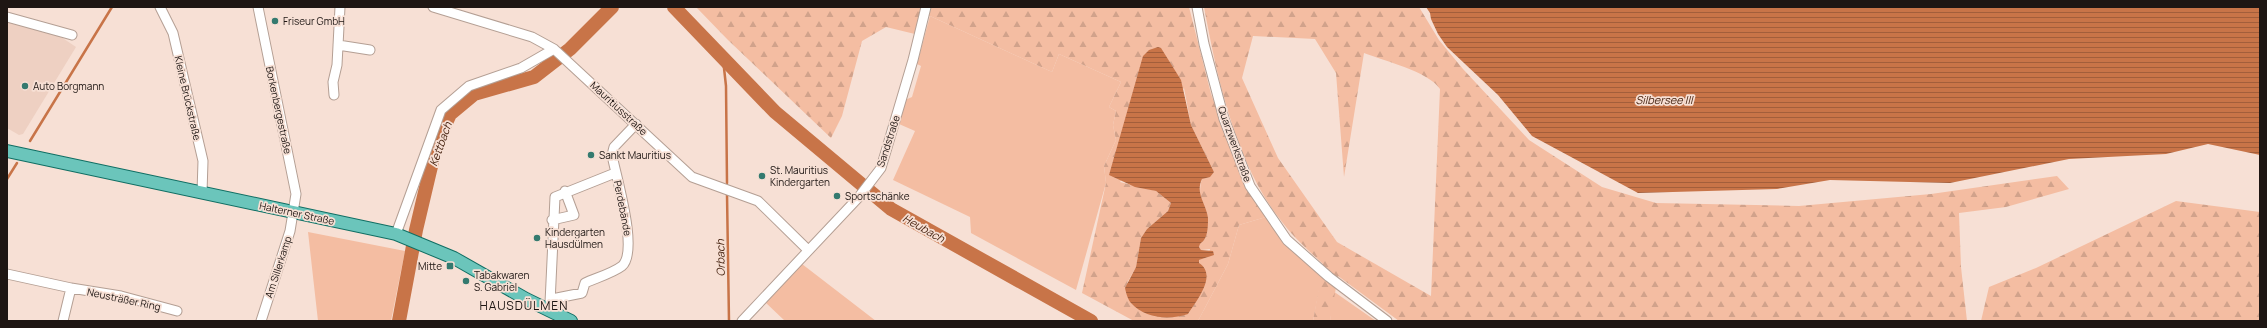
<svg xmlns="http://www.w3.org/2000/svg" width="2267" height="328" viewBox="0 0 2267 328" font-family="Manrope,sans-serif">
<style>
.built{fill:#eed0c2}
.grass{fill:#f4bda2}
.forest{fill:url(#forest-firs);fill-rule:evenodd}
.water{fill:url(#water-rules)}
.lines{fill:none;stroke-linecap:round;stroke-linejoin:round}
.stream{stroke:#c87448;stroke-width:2.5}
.river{stroke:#c87448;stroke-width:14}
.minor-casing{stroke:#b49f94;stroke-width:11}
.major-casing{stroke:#106e63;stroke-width:14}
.minor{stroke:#fff;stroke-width:9}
.major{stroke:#6bc5bb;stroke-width:12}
.poi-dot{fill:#347a6f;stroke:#f7e0d5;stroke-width:1.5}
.labels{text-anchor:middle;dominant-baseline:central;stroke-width:3.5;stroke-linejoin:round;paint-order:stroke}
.poi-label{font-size:10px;fill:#1e1613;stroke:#f7e0d5;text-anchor:start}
.street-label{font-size:10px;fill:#1e1613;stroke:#f7e0d5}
.water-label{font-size:11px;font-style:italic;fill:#492614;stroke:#f7e0d5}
.quarter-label{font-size:12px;letter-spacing:1px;fill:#1e1613;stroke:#f7e0d5}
</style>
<defs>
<pattern id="forest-firs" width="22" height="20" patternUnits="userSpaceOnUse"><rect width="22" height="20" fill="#f4bda2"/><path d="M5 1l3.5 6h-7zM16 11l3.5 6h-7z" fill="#d1a28b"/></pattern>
<pattern id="water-rules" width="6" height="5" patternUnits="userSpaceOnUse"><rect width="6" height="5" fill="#c87448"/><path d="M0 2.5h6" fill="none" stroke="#a25e3b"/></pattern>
</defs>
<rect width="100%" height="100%" fill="#f7e0d5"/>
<path class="built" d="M7,19L58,35L76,47L23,134L19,135L7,128Z"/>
<path class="grass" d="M930,16L1052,72L1059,54L1121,82L1109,107L1116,111L1113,125L1116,140L1104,166L1106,183L1076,290L971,233L970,217L893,180L915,131L899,124L905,100L912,97L921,66L917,64Z
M1266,217L1322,275L1313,321H1198L1228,264L1239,225Z
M308,232L405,251L391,321H318Z
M802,264L876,321H785L765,302Z
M1333,291L1376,321H1330Z"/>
<path class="forest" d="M696,7H1189L1211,94L1229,142L1266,217L1239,225L1228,264L1198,321H1134L1082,293L1106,183L1104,166L1116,140L1113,125L1116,111L1109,107L1121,82L1059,54L1052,72L930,16L923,18L919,35L886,27L862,41L842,116L831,138L728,40ZM1184,88L1191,125L1214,172L1202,179C1197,190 1203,225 1204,240L1199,243V247L1201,250L1210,249L1208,257L1199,260V263L1127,283L1136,267L1141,238L1147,229L1168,211L1171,203L1156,191L1120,182Z
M1204,7H1419L1439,40L1463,69L1529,140L1602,187L1656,203L1799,206L1931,194L2057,176L2069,189L2006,207L1959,213L1961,267L1967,321H1399L1338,276L1330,321H1313L1323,264C1308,250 1292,236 1279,218C1235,161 1217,77 1204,7ZM1253,36L1315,39L1336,73L1344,177L1364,53C1384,61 1428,71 1440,89L1431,296L1337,242L1278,158L1242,78Z
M2176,201L2260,212V321H1981L1989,287L2036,268Z"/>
<path class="water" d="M1426,7H2260V155L2208,144L2166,154L2069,159L1950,183L1830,180L1777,189L1638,193L1532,136L1498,95L1447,47L1438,34L1431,19L1430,13Z
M1158,47L1161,48L1181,80L1191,125L1214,172L1210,177L1202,179C1195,194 1206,203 1208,218C1208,224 1208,235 1204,240C1202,243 1200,242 1199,247L1201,250L1213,251L1214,255L1199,260V263C1218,275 1196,301 1188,314C1170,320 1145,319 1131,303C1128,300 1126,293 1125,288L1136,267L1141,238L1147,229L1168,211L1171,203L1156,191L1135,187L1109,175L1143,56L1149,50Z"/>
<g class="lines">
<path class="stream" d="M723,59L726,86L727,183
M30,141L112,7
M7,179L17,163
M727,194L729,321"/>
<path class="river" d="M674,7L775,112L891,209L1091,321
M399,321L416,230L433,158L439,138L450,114L474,94L534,77L570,49L612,7"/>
<g class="minor-casing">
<path id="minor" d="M160,7L173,33L203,161L202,193
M258,7L296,194L290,231L261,321
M433,7L532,37L554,49L692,177L758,201L808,250
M1197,7L1204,44L1224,119L1250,186L1287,240L1329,277L1387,321
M7,17L72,35
M338,45L370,50
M334,95L333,82L337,65L340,7
M552,220L574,215L565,191
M396,234L441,110L469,86L521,68L554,49
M7,274L71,288L63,321
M71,288L121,296L177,311
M552,299L582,293L585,283C596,278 613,273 622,266C639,251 616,177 612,155L614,147L636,124
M550,303L555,197L615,173
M742,321L858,198L881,168L913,60L926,7"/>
</g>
<g class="major-casing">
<path id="major" d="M7,151L396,234L454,258L526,299L571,321"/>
</g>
<use href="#minor" class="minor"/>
<use href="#major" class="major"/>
</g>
<g class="poi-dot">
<circle cx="275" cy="21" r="4"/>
<circle cx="25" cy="86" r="4"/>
<circle cx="591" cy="155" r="4"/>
<circle cx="762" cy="176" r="4"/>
<circle cx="837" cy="196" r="4"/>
<circle cx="537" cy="238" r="4"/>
<rect x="446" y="262" width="8" height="8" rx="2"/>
<circle cx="466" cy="281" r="4"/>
</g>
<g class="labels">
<g class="poi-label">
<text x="283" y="21">Friseur GmbH</text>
<text x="33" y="86">Auto Borgmann</text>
<text x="599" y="155">Sankt Mauritius</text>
<text x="770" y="170">St. Mauritius<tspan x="770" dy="12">Kindergarten</tspan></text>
<text x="845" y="196">Sportschänke</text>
<text x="545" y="232">Kindergarten<tspan x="545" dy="12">Hausdülmen</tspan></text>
<text x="442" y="266" text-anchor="end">Mitte</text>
<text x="474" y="275">Tabakwaren<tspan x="474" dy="12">S. Gabriel</tspan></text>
</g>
<g class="street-label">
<text transform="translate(188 98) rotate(77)">Kleine Brückstraße</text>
<text transform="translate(619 108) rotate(43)">Mauritiusstraße</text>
<text transform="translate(279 110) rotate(78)">Borkenbergestraße</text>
<text transform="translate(888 141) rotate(-72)">Sandstraße</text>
<text transform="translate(1235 144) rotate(70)">Quarzwerkstraße</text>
<text transform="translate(623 208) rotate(79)">Perdebände</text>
<text transform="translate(297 213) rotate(12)">Halterner Straße</text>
<text transform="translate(278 267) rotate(-72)">Am Sillerkamp</text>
<text transform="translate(124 299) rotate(12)">Neusträßer Ring</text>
</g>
<g class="water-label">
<text x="1664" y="99">Silbersee III</text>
<text transform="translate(440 144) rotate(-70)">Kettbach</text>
<text transform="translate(924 228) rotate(29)">Heubach</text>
<text transform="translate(720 258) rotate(-91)">Orbach</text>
</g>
<g class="quarter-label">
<text x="524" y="305">HAUSDÜLMEN</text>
</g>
</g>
<rect width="2267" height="328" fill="none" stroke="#1e1613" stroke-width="16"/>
</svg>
